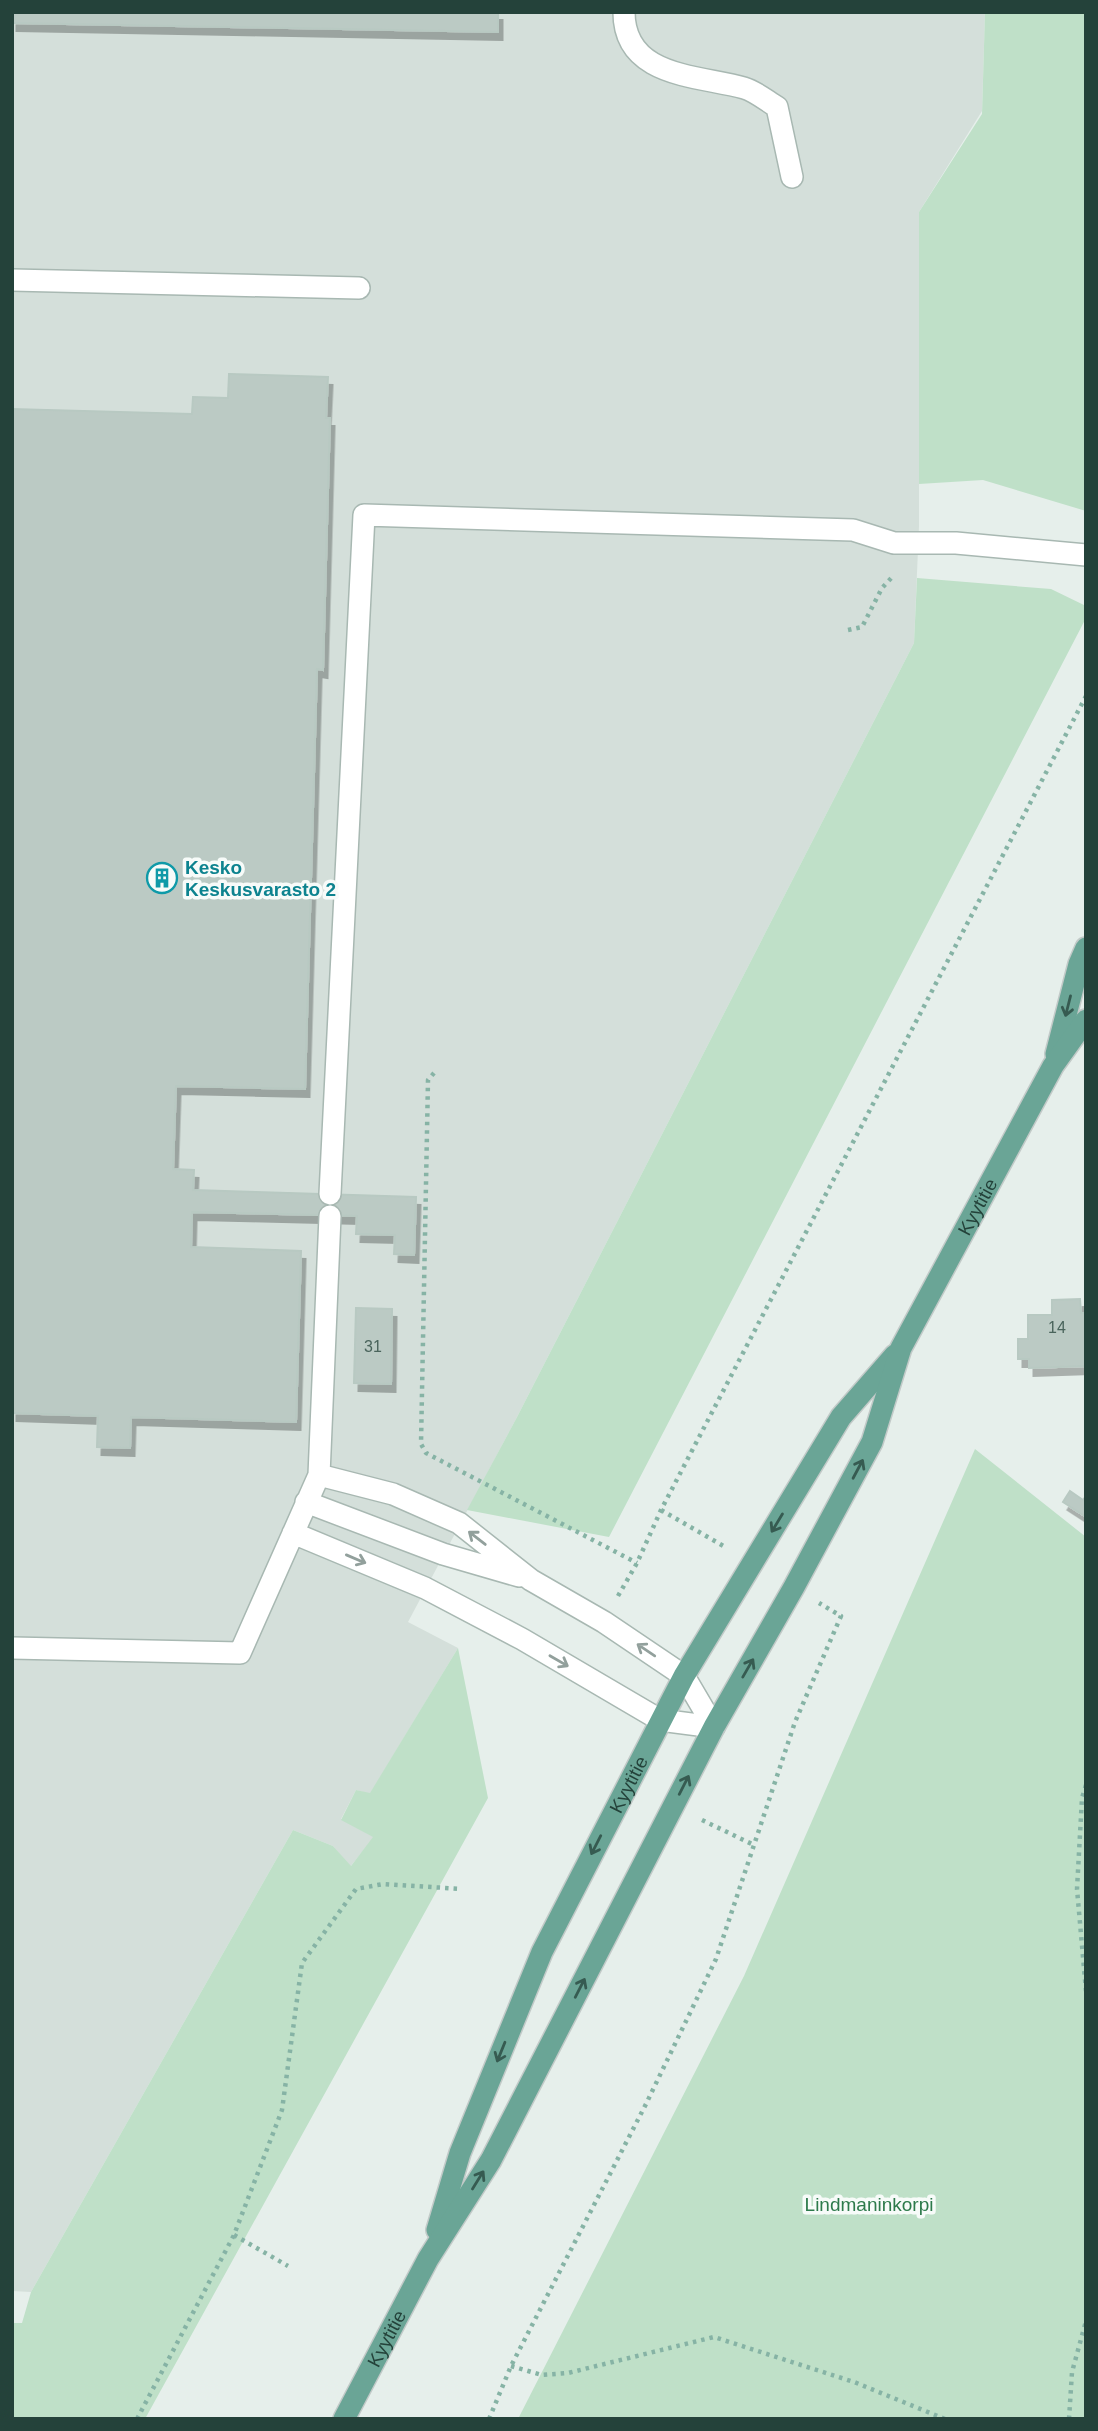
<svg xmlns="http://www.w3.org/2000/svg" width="1098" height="2431" viewBox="0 0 1098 2431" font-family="Arial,sans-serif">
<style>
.built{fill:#d4dfda}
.green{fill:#bfe0c8}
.building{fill:#bbcac4;stroke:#b8c9c2;stroke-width:2;filter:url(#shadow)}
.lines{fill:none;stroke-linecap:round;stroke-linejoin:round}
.minor-casing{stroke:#a8b8b2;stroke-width:24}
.major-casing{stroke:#c2cac8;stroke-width:24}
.path{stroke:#86b3a5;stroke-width:4.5;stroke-dasharray:3.5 5;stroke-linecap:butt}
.minor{stroke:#fff;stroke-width:21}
.major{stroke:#6aa596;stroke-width:21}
.oneway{stroke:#365b51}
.oneway2{stroke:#92a09c}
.labels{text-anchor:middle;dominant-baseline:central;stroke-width:7;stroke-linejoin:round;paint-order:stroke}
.number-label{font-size:16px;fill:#4a645c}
.culture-label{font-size:19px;font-weight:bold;fill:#0d838f;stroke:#f7fbf9;text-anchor:start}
.street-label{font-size:19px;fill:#24423a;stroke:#f7fbf9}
.park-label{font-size:19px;fill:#2d7a4b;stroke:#f7fbf9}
</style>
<defs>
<filter id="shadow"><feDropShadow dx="4.5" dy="8" stdDeviation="0" flood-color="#0004"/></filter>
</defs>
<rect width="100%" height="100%" fill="#e6efeb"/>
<path class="built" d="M12,12H985L982,111L919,212V526L914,643L516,1419L408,1622L458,1648L370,1794L356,1790L341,1819L374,1837L350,1867L333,1846L293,1830L31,2292L12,2291Z"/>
<path class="green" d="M985,12H1086V511L983,480L919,484V212L982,114Z
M917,578L1051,589L1086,606V618L609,1537L467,1510L516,1419L914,643Z
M975,1449L1086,1537V2419H518L744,1976Z
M458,1648L488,1798L145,2419H12V2323H22L31,2292L293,1830L333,1846L351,1866L373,1837L341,1820L356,1790L370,1793Z"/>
<path class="building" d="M12,12H498V32L12,23Z
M229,374L328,377L326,418H330L323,670L317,669L305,1089L176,1086L173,1169L194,1170L193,1190L416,1197L414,1255L394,1254L395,1235L356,1234L357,1216L192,1212L191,1247L301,1251L296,1422L131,1417L130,1448L97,1447L98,1416L12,1413V409L192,414L193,397L228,398Z
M1080,1299L1081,1313H1086V1366L1029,1368V1359H1018V1339H1028V1315H1052V1300Z
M356,1308L392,1309L391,1384L354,1383Z
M1070,1491L1083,1500L1086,1496V1517L1063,1502Z"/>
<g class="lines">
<g class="minor-casing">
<path id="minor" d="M624,12C624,78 698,75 744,88C755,91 767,101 777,107L792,177
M12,280L359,288
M330,1194L364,515L853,530L894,543H956L1086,555
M306,1502L443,1554L519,1576
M293,1533L425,1588L522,1639L660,1720L714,1727L684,1676L604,1622L531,1580L459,1523L393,1494L319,1475
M12,1648L240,1653L319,1475L330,1216"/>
</g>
<g class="major-casing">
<g id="major">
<path d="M1056,1054L1079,964L1086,948"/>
<path id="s1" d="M437,2230L460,2153L542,1952L684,1676L841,1417L895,1355"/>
<path id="s2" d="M344,2419L428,2259L491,2160L714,1727L794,1587L872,1442L901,1348L1053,1066L1086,1020"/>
</g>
</g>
<path class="path" d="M848,630L862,627L882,588L894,575
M434,1073L428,1080L421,1444L426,1453L637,1563
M661,1510L727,1548
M618,1596L637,1563L661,1510L1086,696
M1086,1785L1082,1798L1077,1889L1086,1991
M702,1820L754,1845
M234,2235L288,2266
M511,2366L542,2375L568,2373L714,2337L854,2382L945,2419
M137,2419L234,2235L282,2110L302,1963L356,1889L383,1884L462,1889
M489,2419L511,2366L646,2104L716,1959L795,1722L841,1616L819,1603
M1069,2419L1072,2372L1086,2321"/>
<use href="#minor" class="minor"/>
<use href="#major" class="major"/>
</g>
<defs><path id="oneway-shaft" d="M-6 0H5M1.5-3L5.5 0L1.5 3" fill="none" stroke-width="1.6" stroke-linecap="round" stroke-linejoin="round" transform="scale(1.75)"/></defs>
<g class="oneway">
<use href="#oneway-shaft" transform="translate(1068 1006) rotate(104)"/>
<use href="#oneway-shaft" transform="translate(858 1469) rotate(-62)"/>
<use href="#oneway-shaft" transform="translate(777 1523) rotate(121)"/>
<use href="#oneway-shaft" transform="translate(748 1668) rotate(-60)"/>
<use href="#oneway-shaft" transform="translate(684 1785) rotate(-63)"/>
<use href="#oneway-shaft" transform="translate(596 1845) rotate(117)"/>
<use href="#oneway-shaft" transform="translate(580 1988) rotate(-63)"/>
<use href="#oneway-shaft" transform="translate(501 2052) rotate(112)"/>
<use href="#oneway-shaft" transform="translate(478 2180) rotate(-58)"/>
</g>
<g class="oneway2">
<use href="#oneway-shaft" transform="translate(477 1538) rotate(-142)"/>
<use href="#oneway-shaft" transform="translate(356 1559) rotate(23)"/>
<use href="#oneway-shaft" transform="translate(646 1650) rotate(-146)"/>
<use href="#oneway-shaft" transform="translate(559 1661) rotate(30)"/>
</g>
<defs>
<g id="building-ring" transform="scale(1.575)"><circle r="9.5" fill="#f7fbf9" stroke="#0f9aa8" stroke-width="1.5"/><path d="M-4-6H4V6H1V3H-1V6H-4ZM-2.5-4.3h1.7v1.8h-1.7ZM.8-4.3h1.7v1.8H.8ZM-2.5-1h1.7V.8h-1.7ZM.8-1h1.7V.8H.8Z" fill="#0f9aa8"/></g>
</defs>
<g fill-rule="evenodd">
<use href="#building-ring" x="162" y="878"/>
</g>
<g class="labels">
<g class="number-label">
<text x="1057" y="1327">14</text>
<text x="373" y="1346">31</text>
</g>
<g class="culture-label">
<text x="185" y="867">Kesko<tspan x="185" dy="22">Keskusvarasto 2</tspan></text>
</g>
<g class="street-label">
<text stroke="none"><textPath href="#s2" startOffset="1370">Kyytitie</textPath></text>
<text stroke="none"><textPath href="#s1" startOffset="486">Kyytitie</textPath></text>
<text stroke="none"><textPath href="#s2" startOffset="91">Kyytitie</textPath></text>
</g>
<g class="park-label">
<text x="869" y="2204">Lindmaninkorpi</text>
</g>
</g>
<rect width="1098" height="2431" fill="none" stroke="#24423a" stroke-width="28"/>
</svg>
